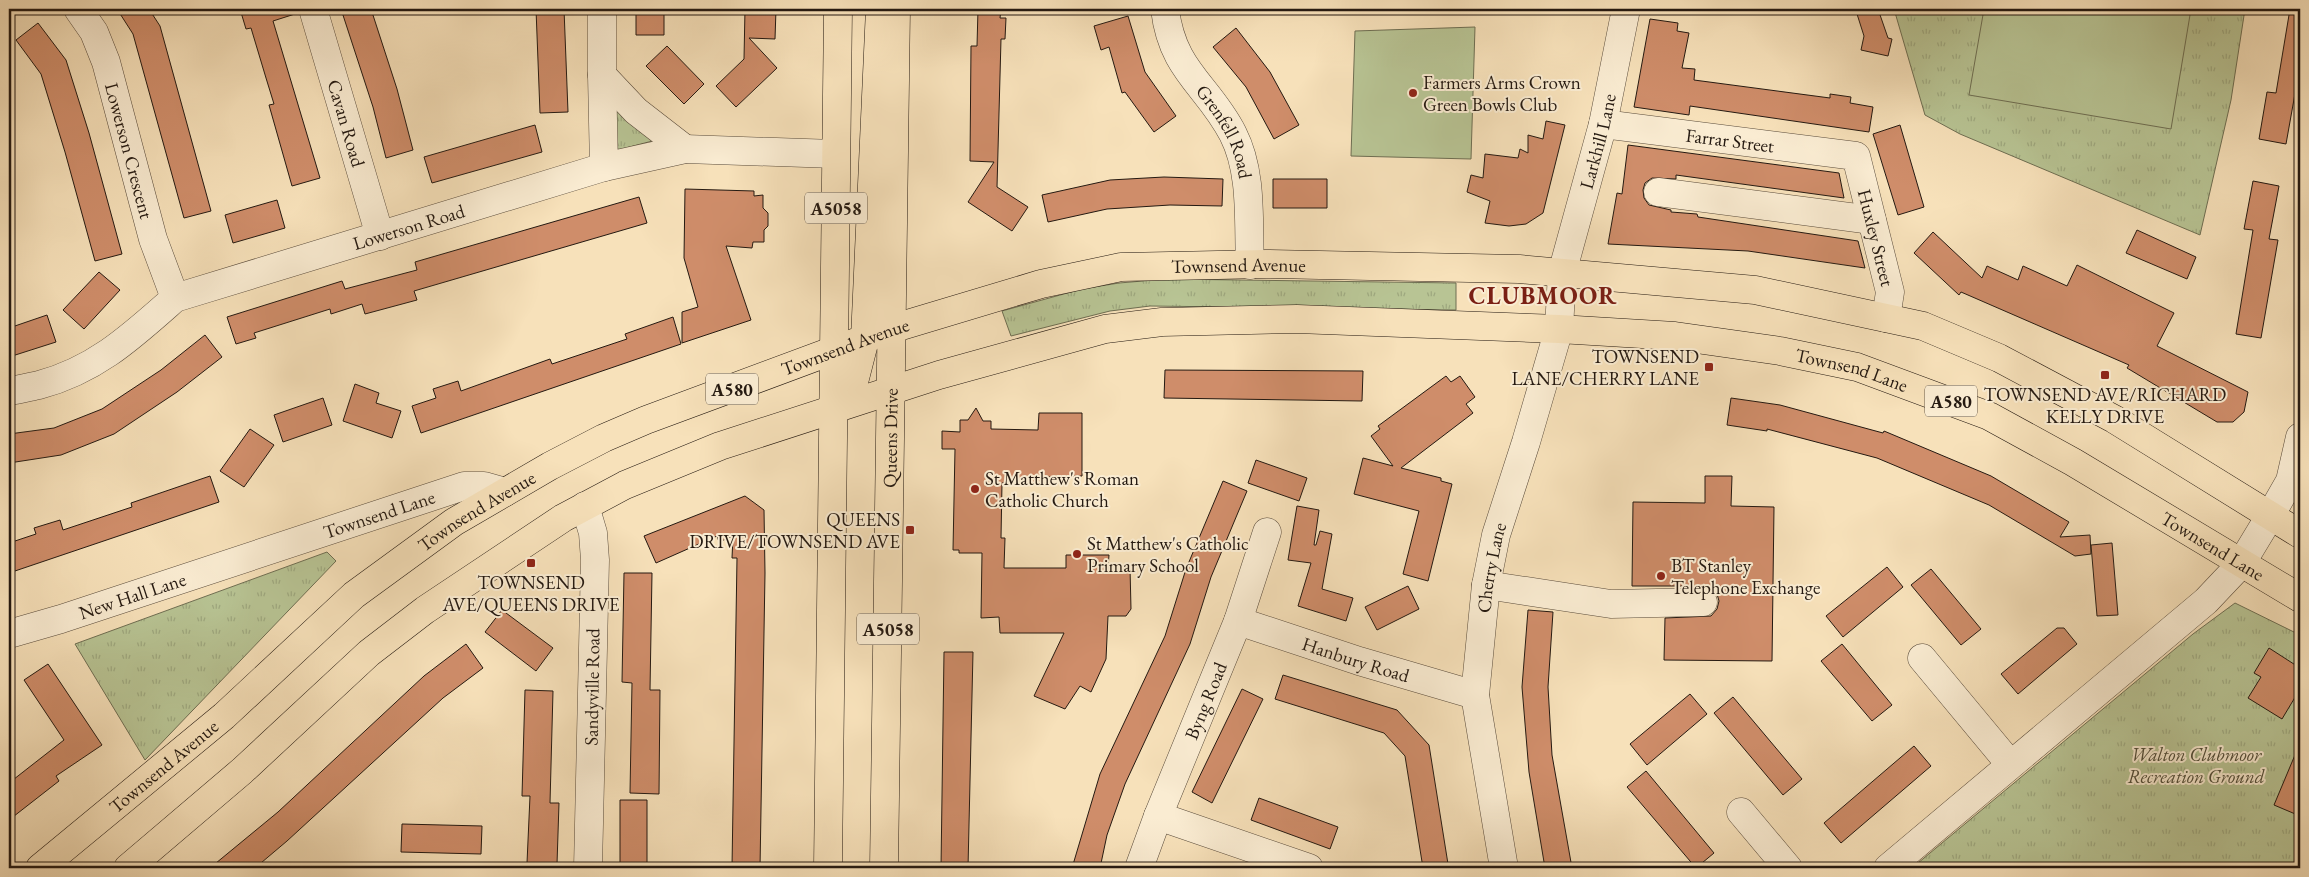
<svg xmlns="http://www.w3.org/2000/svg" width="2309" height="877" viewBox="0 0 2309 877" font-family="'EB Garamond',serif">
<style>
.grass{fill:url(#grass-tufts);stroke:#6e6e52}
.pitch{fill:#b8c494;stroke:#6e6e52}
.building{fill:#cf8d6a;stroke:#241911}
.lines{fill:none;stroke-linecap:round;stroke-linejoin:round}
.minor-casing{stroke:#594b3b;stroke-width:29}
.major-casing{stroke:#241911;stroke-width:29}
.highway-casing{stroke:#241911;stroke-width:29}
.minor{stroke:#faecd2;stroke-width:28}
.major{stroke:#f7e1ba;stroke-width:28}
.highway{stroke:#f7e1ba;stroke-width:28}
.poi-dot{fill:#8f2418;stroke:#faecd2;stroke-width:2}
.labels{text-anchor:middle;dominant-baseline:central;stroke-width:4;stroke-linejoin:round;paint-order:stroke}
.shield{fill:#faecd2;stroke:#64584b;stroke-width:1}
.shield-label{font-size:18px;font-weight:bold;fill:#241911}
.poi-label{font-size:19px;fill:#241911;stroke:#faecd2;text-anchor:start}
.street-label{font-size:19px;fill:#241911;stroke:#faecd2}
.park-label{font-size:19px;font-style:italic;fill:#504c38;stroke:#faecd2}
.district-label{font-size:24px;font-weight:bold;letter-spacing:1px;fill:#7a1f14;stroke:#faecd2}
</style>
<defs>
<pattern id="grass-tufts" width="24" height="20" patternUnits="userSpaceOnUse" patternTransform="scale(1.25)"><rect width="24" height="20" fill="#b8c494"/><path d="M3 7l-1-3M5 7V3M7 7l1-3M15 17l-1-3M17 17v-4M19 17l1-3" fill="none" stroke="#9ea87f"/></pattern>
</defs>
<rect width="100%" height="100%" fill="#f7e1ba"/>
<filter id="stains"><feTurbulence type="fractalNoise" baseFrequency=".004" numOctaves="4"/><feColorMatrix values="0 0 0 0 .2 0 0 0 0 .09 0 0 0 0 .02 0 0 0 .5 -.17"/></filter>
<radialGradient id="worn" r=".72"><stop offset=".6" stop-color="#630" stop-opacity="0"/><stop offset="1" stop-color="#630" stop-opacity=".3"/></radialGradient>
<path class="grass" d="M1894,9H2245L2231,100L2200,235L1960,134L1925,115Z
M614,108L656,140L618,150L611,112Z
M1167,279L1456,283V310L1150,306L1110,311L1011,336L1002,311L1082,289L1119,283Z
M327,552L336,561L145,760L75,644Z
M2235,603L2300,635V868H1912L2193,634Z"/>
<path class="pitch" d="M1984,9H2191L2171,129L1969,95Z
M1475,27L1471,159L1351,156L1355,31Z"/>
<path class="building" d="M117,9H149L160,26L211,211L184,218L133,34Z
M240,9H297L298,13L273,21L320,178L292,186L269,105L274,104L266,78L251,28L246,29Z
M341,9H371L397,89L413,150L386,158L373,107Z
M536,9H564L568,112L540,113Z
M636,9H664V35H636Z
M745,9H776L775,39L749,38L777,68L736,107L716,86L744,59Z
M978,9H1001L1000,18H1006L1005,39H1001L997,187L1028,207L1012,231L968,202L994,162L970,161L971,46H977Z
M1873,9H1878L1888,38L1892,39L1888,56L1861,50L1864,36L1857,14Z
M2290,9H2300V89L2296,88L2286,144L2259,139L2267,92L2276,93Z
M1128,16L1145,72L1176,116L1154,132L1125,92L1122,93L1109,47L1101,50L1094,26Z
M1650,19L1678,23L1677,31L1689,33L1682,68L1695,69L1694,80L1830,98V94L1851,97L1850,103L1873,107L1869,132L1690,106L1689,115L1634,107Z
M38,23L66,60L89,133L122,254L95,261L65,152L41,74L16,40Z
M1236,28L1270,72L1299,125L1274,139L1246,87L1213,47Z
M667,46L704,84L684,104L646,66Z
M1546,121L1565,125L1543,213L1526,224L1509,226L1485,223L1490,201L1467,192L1471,175L1483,178L1485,154L1518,158L1520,149L1528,153V135L1543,139Z
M535,125L542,152L432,183L424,157Z
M1900,125L1924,207L1898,215L1873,134Z
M1628,145L1839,173L1844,198L1676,175V179L1652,178L1645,183L1643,190L1644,198L1649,205L1671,210V212L1697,214L1698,217L1858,241L1865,268L1748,251L1608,244L1617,193L1622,194Z
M1164,177L1223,179L1222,206L1170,205L1107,209L1048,222L1042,195L1110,180Z
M1273,179H1327V208H1273Z
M2253,181L2279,186L2269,239L2278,240L2261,338L2236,334L2253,230L2244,229Z
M685,189L754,191V196L763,195V208L768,213V226L764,230V242H753L752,248L726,246L751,320L682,343V312L698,307L684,258Z
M639,197L647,223L414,291L417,300L365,314L362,304L331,314L330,309L254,333L256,338L236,344L227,317L342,281L345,289L417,270L415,262Z
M277,200L285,228L233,243L225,215Z
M2137,230L2196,257L2187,279L2126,253Z
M1933,232L1982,278L1987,266L2018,280L2023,266L2067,286L2077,265L2174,313L2157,346L2248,392L2244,412L2233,422H2217L2127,368L2129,365L1961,292L1959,295L1914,253Z
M99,272L120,290L84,329L63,310Z
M47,315L56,342L9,357V328Z
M673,317L681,344L421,433L412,406L436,398L433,389L458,381L461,391L550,359L552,364L627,339L625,334Z
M205,335L222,357L177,392L114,434L61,455L9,463V434L54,428L102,409L161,370Z
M1165,370L1363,371L1362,401L1164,398Z
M1446,376L1451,382L1460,376L1475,397L1466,404L1473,413L1401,468L1441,478V481L1452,484L1428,581L1403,574L1419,511L1354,494L1363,458L1393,466L1371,436L1380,429L1378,426Z
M355,384L379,393L376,403L401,411L392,438L343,421Z
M323,398L332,425L283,442L274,415Z
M1731,398L1780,405L1883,433L1884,431L1991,476L2069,522L2060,537L2090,535L2091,554L2075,556L1989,505L1877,458L1767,429V431L1727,425Z
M976,408L983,421H991V429L1038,430L1039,413H1082V476L1044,477V484L1002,483L1001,538H1005L1004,568H1066V555H1109L1108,568H1130L1131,609L1126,616H1108L1106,659L1091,692L1080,686L1065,709L1034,696L1064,633H1000L999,617L981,618L982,553H959V550H953L955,449H942V431L960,432V420H968Z
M250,429L274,445L244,487L220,471Z
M1256,460L1307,478L1299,501L1248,483Z
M210,476L219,502L9,573V543L36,534L34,528L60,520L63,530L132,507L131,503Z
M1705,476H1732L1731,506L1774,507L1772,661L1664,660L1665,618L1711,616L1717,609L1719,601L1717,594L1711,589L1703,586H1632L1633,502L1705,503Z
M1223,481L1247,491L1211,577L1190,644L1125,784L1107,835L1100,868H1072L1100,774L1165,636L1186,569Z
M745,496L764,510L765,573L760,868L732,867L737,558H732L733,536L719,542L717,536L656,563L644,536Z
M1297,506L1319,510L1314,545H1316L1320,531L1332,534L1322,589L1353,598L1346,621L1298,606L1311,563L1288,560Z
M2112,543L2118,615L2097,616L2091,545Z
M1887,567L1903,587L1843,637L1826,616Z
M1931,569L1981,629L1961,645L1911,585Z
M624,573H652L650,690H660L659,794L630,793L632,683L622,682Z
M1408,586L1419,609L1377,630L1365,607Z
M502,610L553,648L536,671L485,632Z
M1528,610L1553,612L1548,687L1552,755L1572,868H1545L1529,772L1522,687Z
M2057,628H2064L2077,644L2018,694L2001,674Z
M466,644L483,668L443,698L287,841L255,868H210L278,812L424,676Z
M1842,644L1892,705L1872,721L1821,661Z
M2269,648L2300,668V689L2282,719L2248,698L2261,677L2254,673Z
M944,652H973L968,868H941Z
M48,664L102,745L56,776L59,781L9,820V783L64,740L24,680Z
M1283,675L1397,710L1429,745L1448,864L1423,868L1405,756L1384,733L1275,699Z
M1242,689L1263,699L1212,803L1192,792Z
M525,690L553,691L550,803H559L557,864L527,863L530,796H522Z
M1690,694L1707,714L1647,765L1630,744Z
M1733,697L1802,779L1783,795L1714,713Z
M2300,743V816L2274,805Z
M1914,746L1931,766L1841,843L1824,823Z
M1646,771L1714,853L1696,868L1627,787Z
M1259,798L1338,827L1330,849L1251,820Z
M620,800H647V868H620Z
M402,824L482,826L481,854L401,852Z"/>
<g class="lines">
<g class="minor-casing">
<g id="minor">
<path id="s1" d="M78,9L94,32L106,62L153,239L175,298"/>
<path id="s2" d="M313,9L380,236"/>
<path d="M602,9V75L636,111L685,149"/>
<path id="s3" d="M1165,9C1172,71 1208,85 1233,134C1253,173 1248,222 1250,265"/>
<path d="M602,75L604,167"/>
<path id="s4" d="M1603,124L1856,156L1890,292L1886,318"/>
<path d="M1658,192L1872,220"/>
<path id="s5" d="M9,391C19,390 29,387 39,385C96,370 132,336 175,298L604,167L685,149L835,154"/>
<path d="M585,506L593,533L595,560L588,868"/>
<path d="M1486,585L1611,604L1703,602"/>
<path id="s6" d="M1238,621L1359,661L1475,695"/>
<path id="s7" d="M9,634L61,619L464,486H484L505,492"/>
<path d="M1922,658L2010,764"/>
<path d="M1741,812L1788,868"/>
<path d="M1158,816L1309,868"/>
<path id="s8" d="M1139,868L1158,816L1238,621L1267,532"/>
<path id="s9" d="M1504,868L1475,695L1486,585L1496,535L1526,442L1559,329L1562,273L1603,124L1626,9"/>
<path d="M1888,868L2206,601L2241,564L2270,516L2290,481L2300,437"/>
</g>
</g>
<g class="major-casing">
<g id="major">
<path d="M835,407L853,386L865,339L880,9"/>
<path id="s10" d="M40,868L224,716L354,595L454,522L550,466L604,438L646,420L891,329L1041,284L1121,267L1266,264L1519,269L1755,290L1923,326L1999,358L2114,419L2300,534"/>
<path id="s11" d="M128,868L242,771L369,653L425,610L563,518L625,485L720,446L939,375L1105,329L1162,322L1297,319L1559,329L1675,336L1780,351L1857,367L1989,416L2073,462L2300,598"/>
</g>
</g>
<g class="highway-casing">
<g id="highway">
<path d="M828,868L838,9"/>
<path id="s12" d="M884,868L896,9"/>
</g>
</g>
<use href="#minor" class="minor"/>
<use href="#major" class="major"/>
<use href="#highway" class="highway"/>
</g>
<g class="poi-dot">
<circle cx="1413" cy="93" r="5"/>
<rect x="1704" y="362" width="10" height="10" rx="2.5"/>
<rect x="2100" y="370" width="10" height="10" rx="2.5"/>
<circle cx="975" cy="489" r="5"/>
<rect x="905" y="525" width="10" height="10" rx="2.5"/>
<circle cx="1077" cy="554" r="5"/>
<rect x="526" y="558" width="10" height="10" rx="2.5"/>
<circle cx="1661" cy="576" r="5"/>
</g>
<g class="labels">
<g class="shield">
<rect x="805" y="192.5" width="62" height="31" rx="4"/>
<rect x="706" y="373.5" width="52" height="31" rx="4"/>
<rect x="1925" y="385.5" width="52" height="31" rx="4"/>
<rect x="857" y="613.5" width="62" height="31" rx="4"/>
</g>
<g class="shield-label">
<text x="836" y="208">A5058</text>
<text x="732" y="389">A580</text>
<text x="1951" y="401">A580</text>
<text x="888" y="629">A5058</text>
</g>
<g class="poi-label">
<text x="1423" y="82">Farmers Arms Crown<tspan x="1423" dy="22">Green Bowls Club</tspan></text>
<text x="1699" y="356" text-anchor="end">TOWNSEND<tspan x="1699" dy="22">LANE/CHERRY LANE</tspan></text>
<text x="2105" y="394" text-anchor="middle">TOWNSEND AVE/RICHARD<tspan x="2105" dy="22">KELLY DRIVE</tspan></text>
<text x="985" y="478">St Matthew's Roman<tspan x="985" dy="22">Catholic Church</tspan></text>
<text x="900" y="519" text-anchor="end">QUEENS<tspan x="900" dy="22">DRIVE/TOWNSEND AVE</tspan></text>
<text x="1087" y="543">St Matthew's Catholic<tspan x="1087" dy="22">Primary School</tspan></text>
<text x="1671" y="565">BT Stanley<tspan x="1671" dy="22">Telephone Exchange</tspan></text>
<text x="531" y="582" text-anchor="middle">TOWNSEND<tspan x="531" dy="22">AVE/QUEENS DRIVE</tspan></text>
</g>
<g class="street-label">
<text stroke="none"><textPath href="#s2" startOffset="119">Cavan Road</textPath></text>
<text stroke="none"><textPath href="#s3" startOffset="139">Grenfell Road</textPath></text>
<text stroke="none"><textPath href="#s4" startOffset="128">Farrar Street</textPath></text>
<text stroke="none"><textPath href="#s9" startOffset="745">Larkhill Lane</textPath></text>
<text stroke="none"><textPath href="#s1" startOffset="152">Lowerson Crescent</textPath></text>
<text stroke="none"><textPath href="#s5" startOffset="438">Lowerson Road</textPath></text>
<text stroke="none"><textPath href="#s4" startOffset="339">Huxley Street</textPath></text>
<text stroke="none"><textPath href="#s10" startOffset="1375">Townsend Avenue</textPath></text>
<text stroke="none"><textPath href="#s10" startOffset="970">Townsend Avenue</textPath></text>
<text stroke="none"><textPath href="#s11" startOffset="1886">Townsend Lane</textPath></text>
<text stroke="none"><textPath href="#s12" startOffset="430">Queens Drive</textPath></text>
<text stroke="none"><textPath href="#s10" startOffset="565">Townsend Avenue</textPath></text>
<text stroke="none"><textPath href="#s7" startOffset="389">Townsend Lane</textPath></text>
<text stroke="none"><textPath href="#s11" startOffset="2290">Townsend Lane</textPath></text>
<text stroke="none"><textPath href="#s9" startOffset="304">Cherry Lane</textPath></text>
<text stroke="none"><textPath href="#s7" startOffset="129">New Hall Lane</textPath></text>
<text stroke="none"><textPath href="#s6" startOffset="124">Hanbury Road</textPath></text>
<text transform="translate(592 687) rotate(-89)">Sandyville Road</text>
<text stroke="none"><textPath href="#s8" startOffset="180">Byng Road</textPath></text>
<text stroke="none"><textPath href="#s10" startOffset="160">Townsend Avenue</textPath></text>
</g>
<g class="park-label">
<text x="2196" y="754">Walton Clubmoor<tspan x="2196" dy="22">Recreation Ground</tspan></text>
</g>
<g class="district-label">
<text x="1543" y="295">CLUBMOOR</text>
</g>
</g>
<rect width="2309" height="877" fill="none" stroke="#f7e1ba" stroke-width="30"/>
<rect x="10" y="10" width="2289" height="857" fill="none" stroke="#241911" stroke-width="2.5"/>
<rect x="15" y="15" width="2279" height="847" fill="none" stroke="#241911"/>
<rect width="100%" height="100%" filter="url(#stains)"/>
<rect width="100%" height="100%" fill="url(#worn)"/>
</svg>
